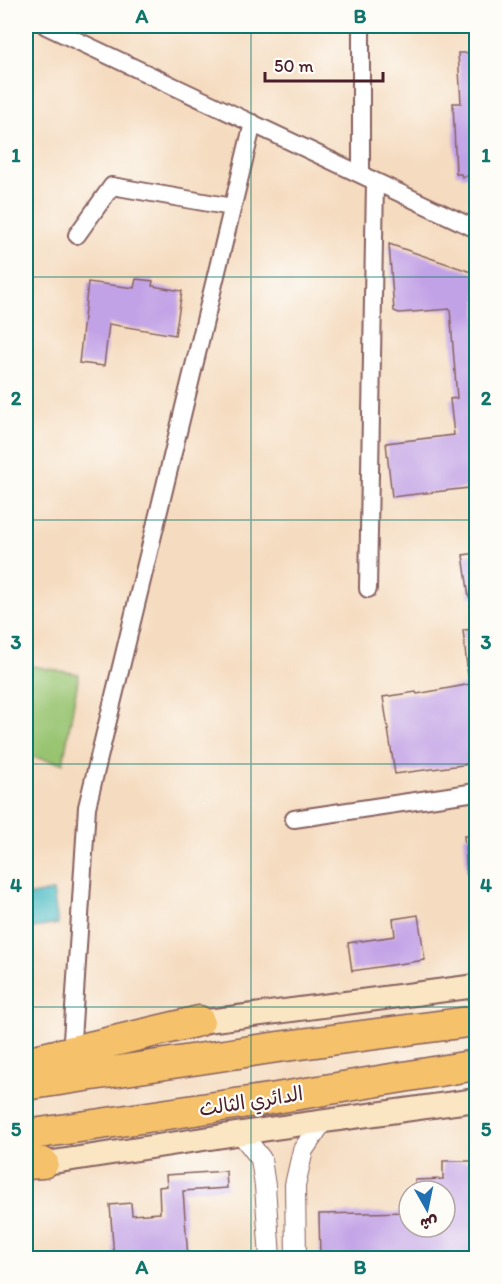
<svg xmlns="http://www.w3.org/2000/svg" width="502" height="1284" viewBox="0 0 502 1284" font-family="Itim,'Playpen Sans Arabic',sans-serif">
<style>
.green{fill:#98c471;stroke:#71724e;stroke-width:1.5}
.water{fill:#4ebcc5;stroke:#4c6e78;stroke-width:1.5}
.building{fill:#c2a2e6}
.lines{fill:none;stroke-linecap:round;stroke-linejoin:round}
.minor-casing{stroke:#86615f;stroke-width:20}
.tertiary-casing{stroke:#86615f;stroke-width:22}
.secondary-casing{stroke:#86615f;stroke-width:26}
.motorway-casing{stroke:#86615f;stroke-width:33}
.minor{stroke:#fff;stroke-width:16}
.tertiary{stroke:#fff;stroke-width:20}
.secondary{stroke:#fbe6c4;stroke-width:22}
.motorway{stroke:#f5c16b;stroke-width:30}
.grid{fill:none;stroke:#0f766e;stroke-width:1.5;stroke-opacity:0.55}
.labels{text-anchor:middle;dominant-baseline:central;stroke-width:4.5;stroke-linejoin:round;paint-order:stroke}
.street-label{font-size:20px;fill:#4a1f2b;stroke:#fdfcf7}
.neatline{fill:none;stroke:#0f766e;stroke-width:2}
.grid-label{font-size:20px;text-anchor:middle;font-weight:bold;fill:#0f766e}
</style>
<rect width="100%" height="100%" fill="#fdfcf7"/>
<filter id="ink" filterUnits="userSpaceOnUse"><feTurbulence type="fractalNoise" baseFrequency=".0167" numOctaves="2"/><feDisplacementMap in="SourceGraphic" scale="12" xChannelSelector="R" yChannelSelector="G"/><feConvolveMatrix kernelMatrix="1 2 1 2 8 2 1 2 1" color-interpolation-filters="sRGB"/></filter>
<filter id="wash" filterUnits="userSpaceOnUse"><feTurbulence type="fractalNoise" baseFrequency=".008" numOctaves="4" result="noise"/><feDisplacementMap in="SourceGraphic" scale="24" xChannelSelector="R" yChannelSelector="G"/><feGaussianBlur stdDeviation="1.35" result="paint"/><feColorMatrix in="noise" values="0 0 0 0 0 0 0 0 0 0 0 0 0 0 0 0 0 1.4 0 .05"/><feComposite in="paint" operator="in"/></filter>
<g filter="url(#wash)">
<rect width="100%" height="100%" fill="#f5dbbf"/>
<path class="green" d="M26,665L79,674L63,763L26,756Z"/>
<path class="water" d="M53,891L58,924L26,929V896Z"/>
<g id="blocks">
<path class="building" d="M458,53H477V174L462,177L461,174H456L453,103H461Z
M389,244L477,274V487L392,497L386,443L454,435L450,399L457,398L450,309L399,313L394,311Z
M136,279L153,281L152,286L182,291L175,335L109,324L104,366L79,363L88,282L134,288Z
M477,553V597H469L463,555Z
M477,629V675L468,676L463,630Z
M477,683V763L395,774L383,697L416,692L417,694Z
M477,835V874H467L464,836Z
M418,915L425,960L352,971L348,943L395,936L393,919Z
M443,1161H477V1258H379V1257L320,1258L319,1214L409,1212V1227H445V1191H415V1180L443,1179Z
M226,1171L227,1188L183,1191L188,1258H114L110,1205L131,1203L132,1215L160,1213L159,1187L167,1186L166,1175Z"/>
</g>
</g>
<g filter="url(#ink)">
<use href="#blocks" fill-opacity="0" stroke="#86615f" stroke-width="1.5"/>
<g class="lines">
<g class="minor-casing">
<path id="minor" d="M46,26L476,229
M361,174V26
M77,235L112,186L232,207
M368,589L375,182
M294,819L476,792
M72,1040L87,807L253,123"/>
</g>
<g class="tertiary-casing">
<path id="tertiary" d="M241,1133L261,1159L265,1186L270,1258
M296,1258L295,1185L303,1150L322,1122"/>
</g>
<g class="secondary-casing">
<path id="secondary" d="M184,1024L476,986
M27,1166L275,1128L476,1100"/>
</g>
<g class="motorway-casing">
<path id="motorway" d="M26,1062L199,1021
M26,1085L278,1047L476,1021
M26,1135L276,1098L476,1065
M26,1164L43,1163"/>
</g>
<use href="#minor" class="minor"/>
<use href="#tertiary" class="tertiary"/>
<use href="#secondary" class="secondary"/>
<use href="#motorway" class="motorway"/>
</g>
</g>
<path class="grid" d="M251,26V1258M26,277H476M26,520H476M26,764H476M26,1007H476"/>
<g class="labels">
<g class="street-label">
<text transform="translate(251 1101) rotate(-9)">الدائري الثالث</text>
</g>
</g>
<rect width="502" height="1284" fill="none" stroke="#fdfcf7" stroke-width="66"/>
<g transform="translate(427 1209) rotate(171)"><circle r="28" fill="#fdfcf7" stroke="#b5a4a5" stroke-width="1.5"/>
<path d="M0-4.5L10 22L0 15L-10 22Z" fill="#1f6fb2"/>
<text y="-9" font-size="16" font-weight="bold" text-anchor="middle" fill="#4a1f2b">ش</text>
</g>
<path d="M265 72v9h118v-9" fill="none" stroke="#4a1f2b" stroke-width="3"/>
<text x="274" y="72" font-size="18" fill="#4a1f2b" stroke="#fdfcf7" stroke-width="4.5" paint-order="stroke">50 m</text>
<rect x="33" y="33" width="436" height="1218" class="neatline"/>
<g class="grid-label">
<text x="142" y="23">A</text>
<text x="360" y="23">B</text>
<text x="16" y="162">1</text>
<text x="486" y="162">1</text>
<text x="16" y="405">2</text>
<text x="486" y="405">2</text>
<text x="16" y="649">3</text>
<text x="486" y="649">3</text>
<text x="16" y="892">4</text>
<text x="486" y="892">4</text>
<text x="16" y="1136">5</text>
<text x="486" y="1136">5</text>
<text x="142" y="1274">A</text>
<text x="360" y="1274">B</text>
</g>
</svg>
